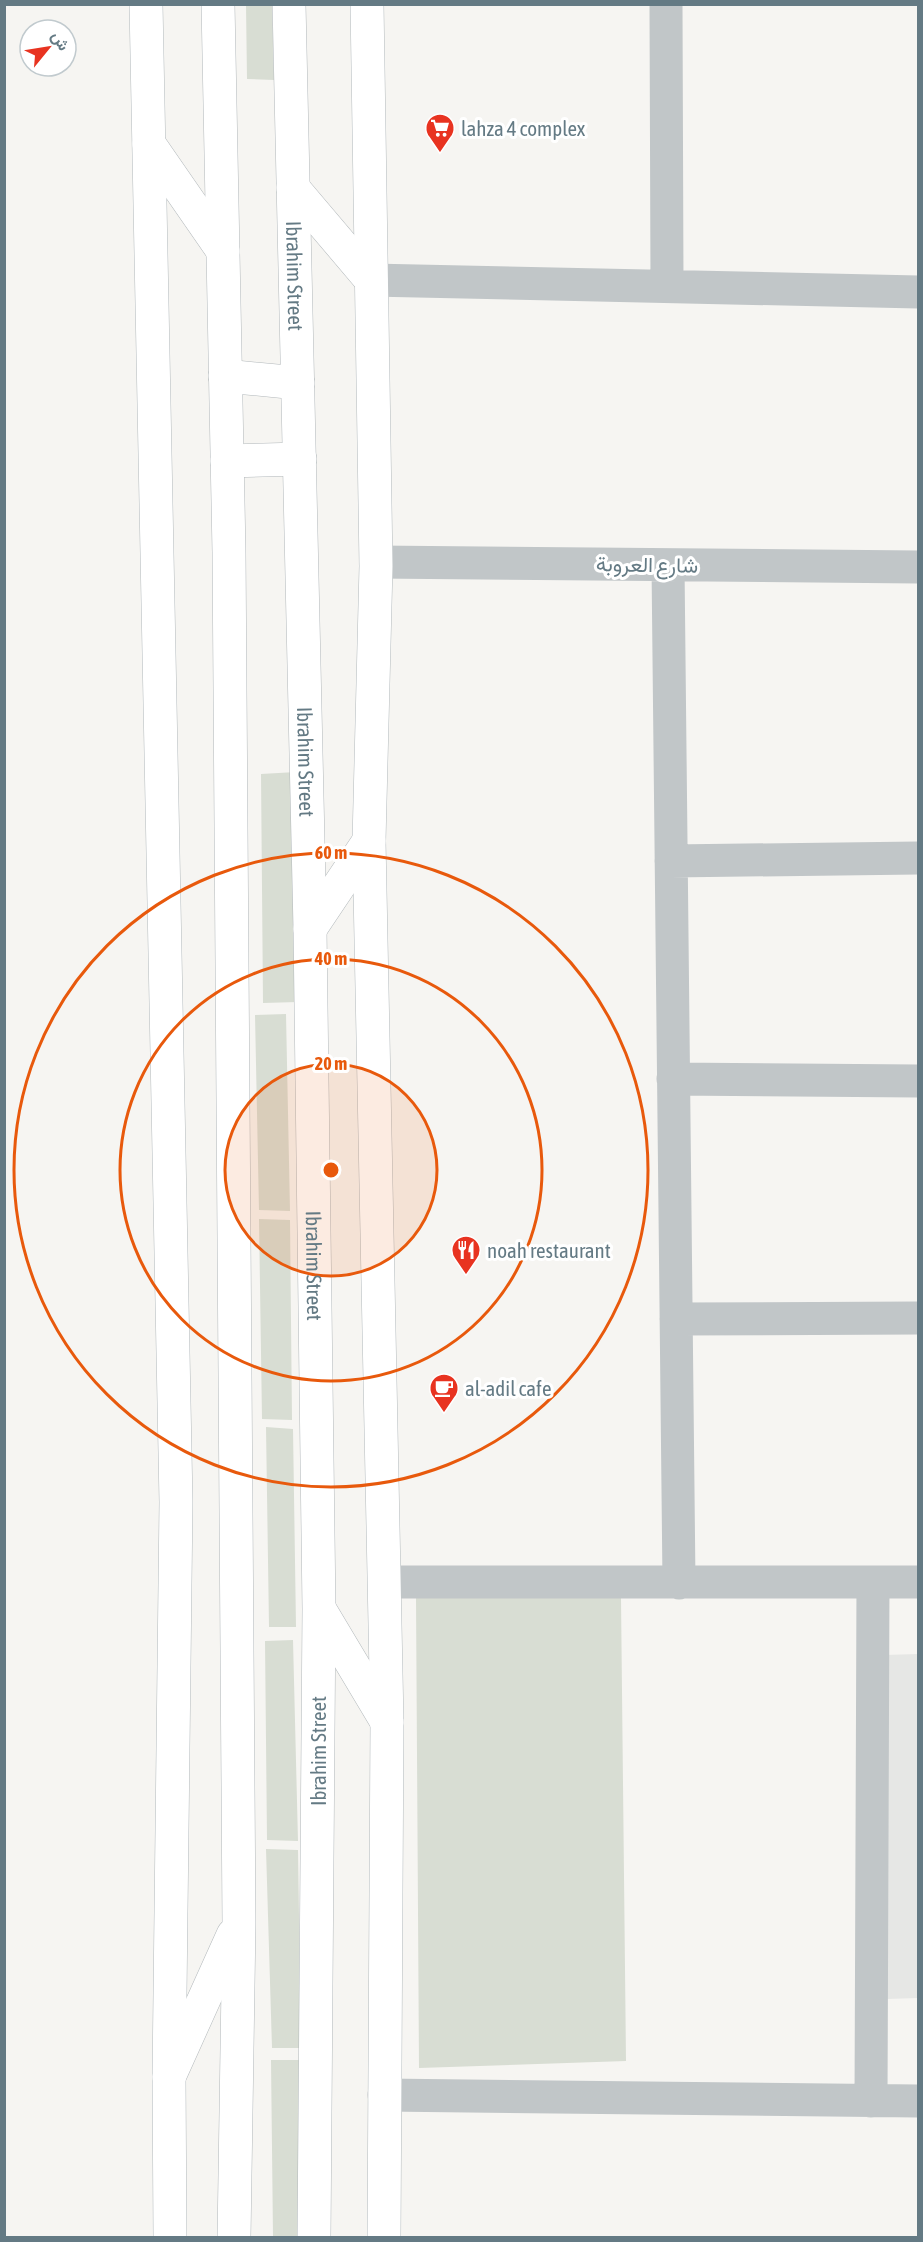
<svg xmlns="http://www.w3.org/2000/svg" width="923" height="2242" viewBox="0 0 923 2242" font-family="'Asap Condensed',Vazirmatn,sans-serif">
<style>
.built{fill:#e6e7e5}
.green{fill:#d8ddd3}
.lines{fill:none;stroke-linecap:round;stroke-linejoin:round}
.secondary-casing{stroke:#b3babd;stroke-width:34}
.primary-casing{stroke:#b2b8bb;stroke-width:34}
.street{stroke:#c1c6c8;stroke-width:33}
.secondary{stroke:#fff;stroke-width:33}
.primary{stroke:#fff;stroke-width:33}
.ring{fill:none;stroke:#e8590c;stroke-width:3}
.labels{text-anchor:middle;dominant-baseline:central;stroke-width:6;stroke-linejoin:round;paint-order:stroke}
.poi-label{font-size:21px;fill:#647a84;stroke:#fff;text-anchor:start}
.street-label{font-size:21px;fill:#647a84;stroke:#fff}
.centre{fill:#e8590c;stroke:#fff;stroke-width:3}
.ring-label{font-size:18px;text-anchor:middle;font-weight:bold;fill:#e8590c;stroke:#fff;stroke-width:6;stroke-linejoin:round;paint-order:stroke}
</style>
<rect width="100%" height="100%" fill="#f6f5f2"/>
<path class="built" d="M918,1654V1998L887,1999L884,1655Z"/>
<path class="green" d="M246,5H272L274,80L247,79Z
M296,772L298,1002L263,1003L261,774Z
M286,1014L290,1211L259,1210L255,1015Z
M259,1219L290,1220L292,1420L262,1419Z
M266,1427L293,1429L296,1627H269Z
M416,1598H621L626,2061L419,2068Z
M293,1640L298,1841L267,1840L265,1641Z
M266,1849L298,1850L301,2048H272Z
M271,2060H301L303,2237H273Z"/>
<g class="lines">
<g class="secondary-casing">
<path id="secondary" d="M146,4L176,1502L169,2077L170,2238
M367,4L376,566L369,841L387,1722L384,2238"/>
</g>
<g class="primary-casing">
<g id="primary">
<path d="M218,4L229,552L239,1923L234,2238"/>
<path id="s1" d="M289,4L310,929L319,1609L314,2238"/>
<path d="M149,144L223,251"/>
<path d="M293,188L371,280"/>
<path d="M225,376L298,383"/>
<path d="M227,461L300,459"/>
<path d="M310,929L369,841"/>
<path d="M320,1610L387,1722"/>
<path d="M169,2077L233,1935"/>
</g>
</g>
<path class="street" d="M666,4L667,285
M371,280L918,292
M376,562L918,567
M668,565L679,1583
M671,861L918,858
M673,1079L918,1081
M676,1319L918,1318
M385,1582H918
M384,2095L918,2101
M871,2101L873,1582"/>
<use href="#secondary" class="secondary"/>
<use href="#primary" class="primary"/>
</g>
<circle cx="331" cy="1170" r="106" fill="#e8590c" fill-opacity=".12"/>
<g class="ring">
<circle cx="331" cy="1170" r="106"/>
<circle cx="331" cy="1170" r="211"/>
<circle cx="331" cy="1170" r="317"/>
</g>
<defs>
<g id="supermarket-pin" transform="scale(1.5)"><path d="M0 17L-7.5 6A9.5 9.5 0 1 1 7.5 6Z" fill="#e83320" stroke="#fff"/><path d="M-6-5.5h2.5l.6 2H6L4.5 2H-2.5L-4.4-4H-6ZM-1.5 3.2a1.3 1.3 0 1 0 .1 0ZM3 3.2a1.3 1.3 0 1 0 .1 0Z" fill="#fff"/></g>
<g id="restaurant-pin" transform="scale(1.5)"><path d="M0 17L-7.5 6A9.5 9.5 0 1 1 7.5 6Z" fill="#e83320" stroke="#fff"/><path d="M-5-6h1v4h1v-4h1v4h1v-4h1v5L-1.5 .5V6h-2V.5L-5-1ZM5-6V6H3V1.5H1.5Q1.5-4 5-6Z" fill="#fff"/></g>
<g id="cafe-pin" transform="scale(1.5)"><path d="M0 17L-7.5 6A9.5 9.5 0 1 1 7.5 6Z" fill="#e83320" stroke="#fff"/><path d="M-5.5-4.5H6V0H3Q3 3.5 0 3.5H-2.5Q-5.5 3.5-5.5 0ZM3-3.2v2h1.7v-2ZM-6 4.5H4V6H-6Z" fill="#fff"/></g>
</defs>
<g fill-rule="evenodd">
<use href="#supermarket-pin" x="440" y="128"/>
<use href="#restaurant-pin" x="466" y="1250"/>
<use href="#cafe-pin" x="444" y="1388"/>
</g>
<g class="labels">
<g class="poi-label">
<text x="461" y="128">lahza 4 complex</text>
<text x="487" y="1250">noah restaurant</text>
<text x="465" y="1388">al-adil cafe</text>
</g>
<g class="street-label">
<text stroke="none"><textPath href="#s1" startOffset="272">Ibrahim Street</textPath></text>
<text transform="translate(647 564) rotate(1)">شارع العروبة</text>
<text stroke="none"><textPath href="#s1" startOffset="758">Ibrahim Street</textPath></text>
<text stroke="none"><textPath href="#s1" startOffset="1262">Ibrahim Street</textPath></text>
<text transform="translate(318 1751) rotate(-90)">Ibrahim Street</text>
</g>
</g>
<circle cx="331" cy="1170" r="9" class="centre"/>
<g class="ring-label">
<text x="331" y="859">60 m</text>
<text x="331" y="965">40 m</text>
<text x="331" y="1070">20 m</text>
</g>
<rect width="923" height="2242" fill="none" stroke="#647a84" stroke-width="12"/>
<g transform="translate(48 48) rotate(60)"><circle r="28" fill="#ffffff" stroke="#c1cace" stroke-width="1.5"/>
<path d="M0-4.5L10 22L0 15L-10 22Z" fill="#e83320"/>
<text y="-9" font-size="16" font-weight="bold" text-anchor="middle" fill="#647a84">ش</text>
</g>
</svg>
